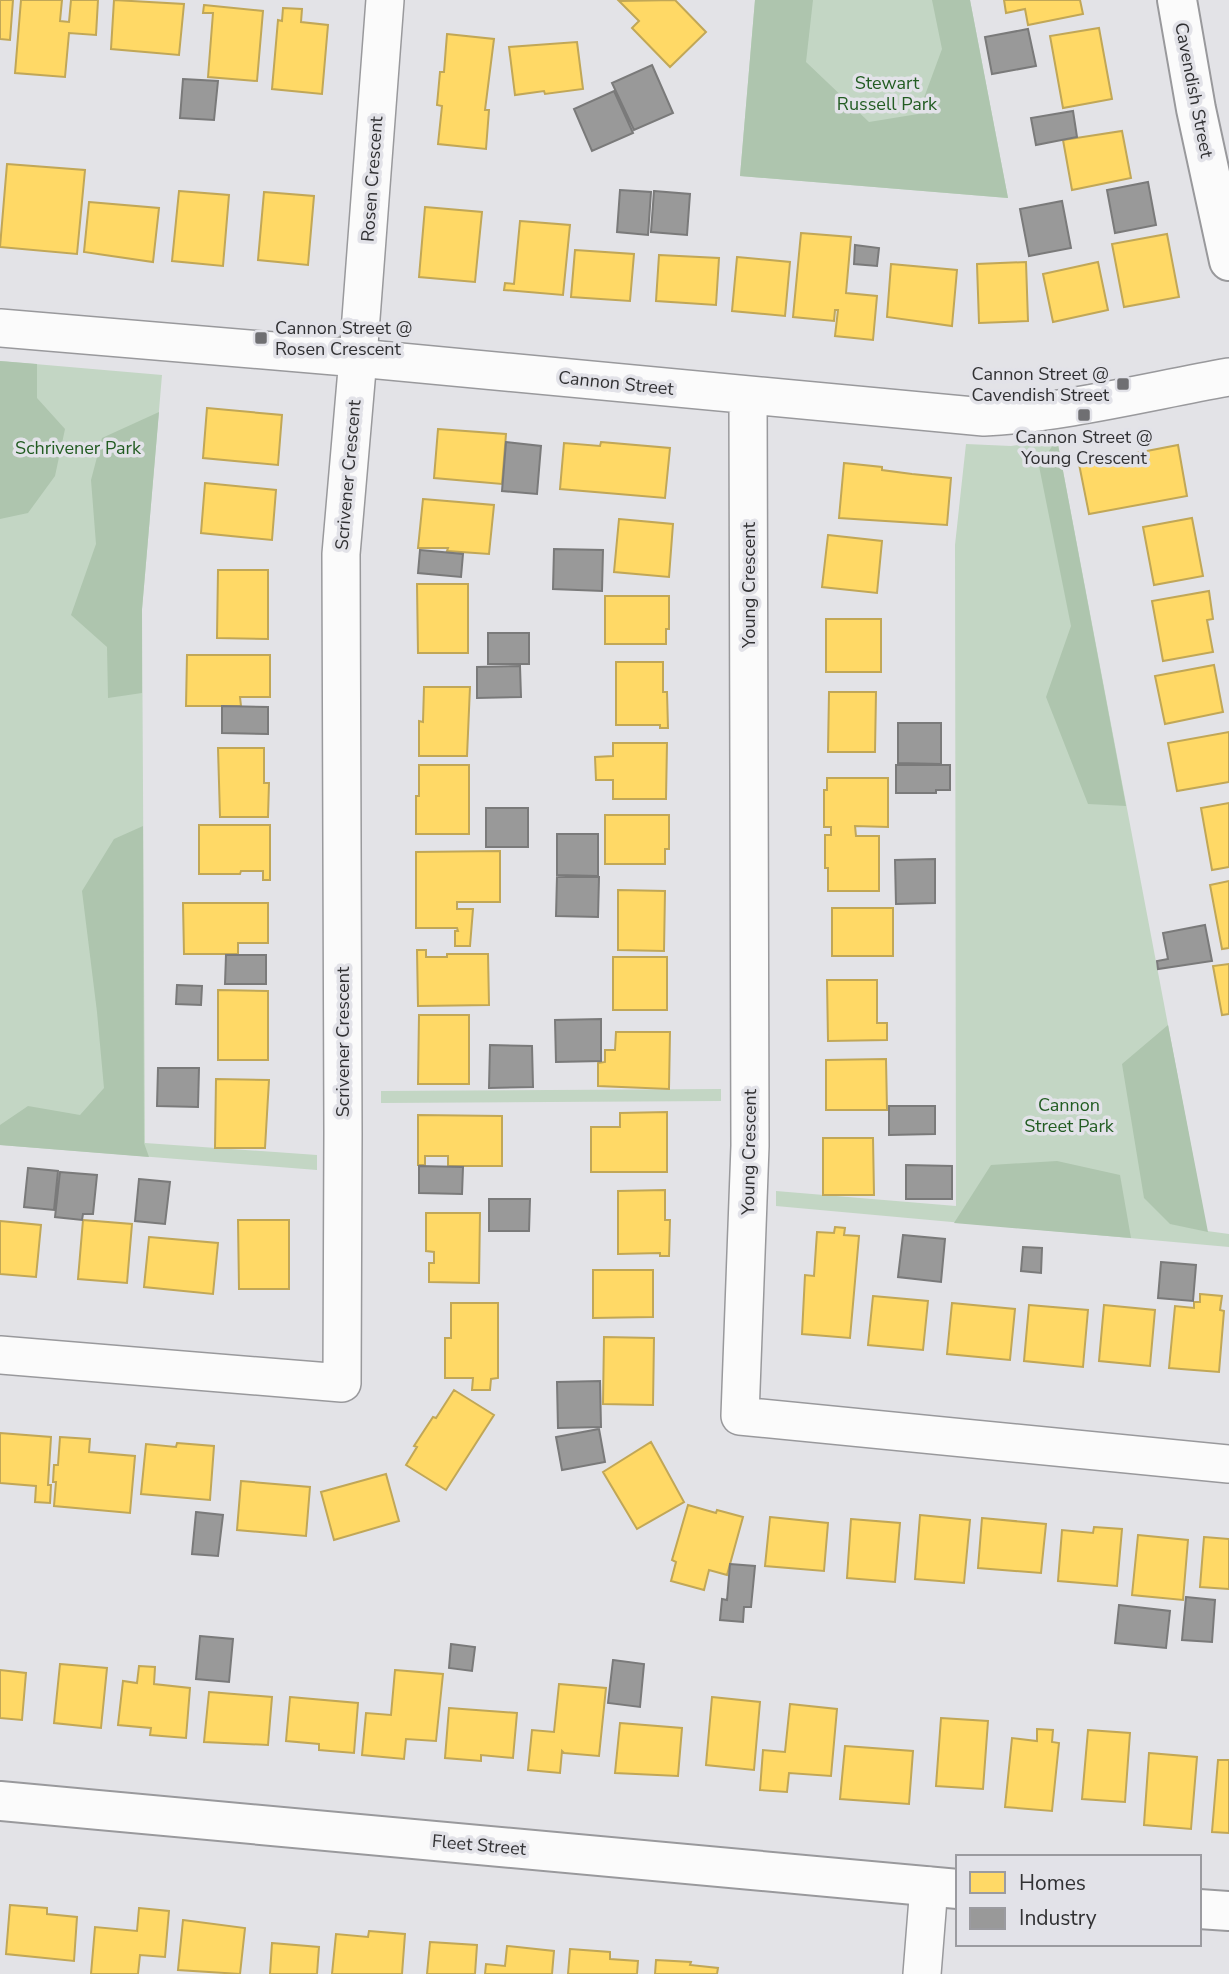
<svg xmlns="http://www.w3.org/2000/svg" width="1229" height="1974" viewBox="0 0 1229 1974" font-family="'Nunito Sans',sans-serif">
<style>
.green{fill:#c3d6c4}
.forest{fill:#aec5ae}
.homes{fill:#ffd966;stroke:#c1a757;stroke-width:2}
.industry{fill:#999;stroke:#7a7a7a;stroke-width:2}
.lines{fill:none;stroke-linecap:round;stroke-linejoin:round}
.street-casing{stroke:#99999c;stroke-width:40}
.secondary-casing{stroke:#99999c;stroke-width:42}
.street{stroke:#fbfbfb;stroke-width:37}
.secondary{stroke:#fbfbfb;stroke-width:38}
.poi-dot{fill:#6f6f72;stroke:#e2e2e8;stroke-width:2.5}
.labels{text-anchor:middle;dominant-baseline:central;stroke-width:7;stroke-linejoin:round;paint-order:stroke}
.park-label{font-size:18px;fill:#225c22;stroke:#e2e2e8}
.street-label{font-size:18px;fill:#313133;stroke:#e2e2e8}
.poi-label{font-size:18px;fill:#313133;stroke:#e2e2e8;text-anchor:start}
</style>
<rect width="100%" height="100%" fill="#e3e3e7"/>
<path class="green" d="M755,0H970L1008,198L740,176Z
M0,361L162,375L142,610L145,1143L317,1155V1170L0,1145Z
M1057,439L1207,1231L1229,1234V1247L776,1206V1191L956,1206L955,545L966,444L1011,446Z
M721,1089V1101L381,1103V1091Z"/>
<path class="forest" d="M755,0H813L806,62L869,122L918,114L942,49L932,0H970L1008,198L740,176Z
M0,361L37,364V398L65,429L55,476L28,513L0,519Z
M159,412L142,609V693L108,698L107,647L71,615L96,544L91,480L102,438Z
M1057,439L1126,806L1088,804L1046,697L1071,626L1039,466Z
M143,826L144,1143L149,1157L0,1145V1125L28,1106L80,1115L104,1088L97,1012L82,891L114,839Z
M1168,1025L1208,1232L1170,1224L1144,1198L1122,1064Z
M1057,1161L1120,1175L1131,1238L954,1223L991,1165Z"/>
<path class="homes" d="M0,0H13L10,40L0,39Z
M21,0H62L60,21L69,22L71,0H98L96,35L69,33L65,77L15,73Z
M114,0L184,4L179,55L111,49Z
M675,0L706,32L670,67L632,28L639,21L619,1Z
M1004,0H1080L1083,14L1028,25L1025,9L1006,13Z
M204,5L263,11L257,81L208,77L213,13H203Z
M283,8L302,9L301,22L328,25L322,94L272,89L278,20L282,21Z
M1099,28L1112,99L1063,108L1050,36Z
M447,34L494,39L485,110H489L486,149L438,144L442,106L437,105L440,72H444Z
M577,42L583,89L545,94L544,91L515,95L509,47Z
M1122,131L1131,178L1072,190L1063,140Z
M7,164L85,170L77,254L0,247Z
M179,191L229,195L223,266L172,261Z
M264,192L314,196L308,265L258,260Z
M89,202L159,208L153,262L84,252Z
M425,207L482,212L475,282L419,277Z
M520,221L570,225L563,295L504,290L505,283L514,284Z
M801,233L851,237L846,293L877,296L873,340L835,336L838,310H835L834,321L793,317Z
M1167,234L1179,297L1124,307L1112,244Z
M575,250L634,254L630,301L571,297Z
M659,255L719,258L716,305L656,301Z
M737,257L790,262L785,316L732,311Z
M1026,262L1028,321L979,323L977,264Z
M1098,262L1108,310L1053,322L1043,274Z
M891,264L957,270L952,326L887,317Z
M207,408L282,415L278,465L203,458Z
M438,429L506,434L502,484L434,478Z
M601,442L670,448L665,498L560,489L564,443L600,446Z
M1178,445L1187,496L1089,514L1079,464Z
M844,463L882,467V470L912,474L951,478L947,525L839,518Z
M205,483L276,490L272,540L201,533Z
M423,499L494,505L489,554L447,551L448,548H418Z
M1192,518L1203,576L1154,585L1143,527Z
M619,519L673,524L669,577L614,572Z
M828,535L882,541L877,593L822,587Z
M218,570H268V639L217,638Z
M417,584H468V653H418Z
M1209,591L1213,619L1207,620L1213,652L1163,661L1152,601Z
M605,596H669V629H666V644H605Z
M826,619H881V672H826Z
M187,655H270V697H240L241,706H186Z
M616,662H663V692H667L668,728H660V725H616Z
M1214,665L1223,712L1165,724L1155,676Z
M424,687H470L467,756H419V721L423,722Z
M829,692H876L875,752H828Z
M1229,732V782L1177,791L1168,743Z
M613,743H667L666,799H613V780H596L595,757L613,756Z
M218,748H264V783H269L268,817H220Z
M419,765H469V834H416V796H419Z
M827,778H888V827L855,826L856,836H879V891H828V868H825V835H831V827H824V790H827Z
M1229,803V867L1212,870L1201,808Z
M605,815H669V849H665V864H605Z
M199,825H270V880H263V871H241L240,874H199Z
M500,851V902H457V909H473L470,946H455V931H458L457,928H416V852Z
M1229,881V948L1222,949L1210,885Z
M618,890L665,891L664,951L618,950Z
M183,903H268V943H238V954H184Z
M832,908H893V956H832Z
M417,950H426V957H447V954H488L489,1005L418,1006Z
M613,957H667V1010H613Z
M1229,964V1014L1222,1015L1213,966Z
M827,980H877V1023H887V1040L828,1041Z
M218,990L268,991V1060H218Z
M419,1015H469V1084H418Z
M616,1032H670L669,1089L598,1086V1063L605,1062V1050H615Z
M886,1059L887,1110H826V1060Z
M216,1079L269,1080L265,1148H215Z
M667,1112V1172H591V1127H620V1113Z
M418,1115L502,1116V1166H448V1156H425V1165H418Z
M823,1138H873L874,1195H823Z
M665,1190V1220H670L669,1256H660V1253L618,1254V1191Z
M426,1213H480L479,1283L429,1282V1263H434V1252L426,1251Z
M83,1220L132,1224L127,1283L78,1279Z
M238,1220H289V1289H239Z
M0,1221L41,1225L36,1277L0,1274Z
M835,1227L845,1228L844,1235L859,1236L850,1338L802,1334L805,1275L814,1276L817,1232L834,1233Z
M149,1237L218,1243L213,1294L144,1287Z
M593,1270H653V1317L593,1318Z
M1200,1294L1222,1296L1220,1310L1224,1311L1219,1372L1169,1368L1175,1306L1194,1308V1302H1200Z
M873,1296L928,1301L923,1350L868,1345Z
M451,1303H498V1378L491,1379L490,1390H472L473,1378H445V1338H451Z
M952,1303L1015,1309L1010,1360L947,1354Z
M1029,1305L1088,1310L1083,1367L1024,1361Z
M1104,1305L1155,1310L1150,1366L1099,1361Z
M604,1337L654,1338L653,1405L603,1404Z
M454,1390L494,1415L446,1490L406,1465L417,1447L414,1446L433,1417L436,1418Z
M0,1433L51,1437L48,1485H51L50,1503L35,1502L36,1486L0,1483Z
M60,1437L90,1439L89,1452L135,1456L130,1513L54,1506L56,1482H53L54,1465H58Z
M651,1442L684,1502L637,1529L603,1472Z
M177,1443L214,1446L210,1500L141,1494L146,1444L176,1447Z
M386,1474L399,1521L334,1540L321,1492Z
M241,1481L310,1487L306,1536L237,1530Z
M688,1505L716,1513L717,1510L743,1517L727,1575L709,1570L704,1590L671,1581L676,1562L672,1560Z
M920,1515L970,1520L964,1583L915,1579Z
M770,1517L828,1523L824,1571L765,1566Z
M982,1518L1046,1524L1041,1573L978,1568Z
M851,1519L900,1523L895,1582L847,1578Z
M1094,1527L1122,1529L1117,1586L1058,1581L1062,1530L1093,1533Z
M1138,1535L1188,1540L1183,1600L1132,1595Z
M1204,1537L1229,1539V1589L1200,1587Z
M60,1664L107,1668L101,1728L54,1723Z
M139,1666L155,1667L154,1684L190,1688L186,1738L150,1735L151,1728L118,1725L123,1681L137,1683Z
M0,1670L26,1673L22,1720L0,1718Z
M395,1670L443,1674L436,1741L406,1739L404,1759L362,1755L366,1713L391,1715Z
M559,1684L606,1688L599,1756L564,1753L562,1751L560,1773L528,1770L532,1730L554,1732Z
M209,1692L272,1697L268,1745L204,1742Z
M290,1697L358,1703L354,1753L319,1750V1744L286,1741Z
M712,1697L760,1702L754,1770L706,1765Z
M790,1704L837,1709L831,1776L789,1773L787,1792L760,1790L763,1750L785,1752Z
M449,1708L517,1713L513,1758L481,1755V1761L445,1758Z
M941,1718L988,1721L983,1789L936,1786Z
M620,1723L682,1728L678,1776L615,1773Z
M1037,1729L1053,1730L1052,1742L1059,1743L1052,1811L1005,1807L1012,1738L1037,1741Z
M1088,1730L1130,1733L1125,1802L1082,1799Z
M845,1746L913,1751L909,1804L840,1799Z
M1149,1753L1197,1757L1191,1829L1144,1825Z
M1218,1760H1229V1833L1212,1832Z
M10,1905L47,1908V1914L77,1917L74,1961L6,1954Z
M139,1908L169,1911L165,1957L140,1955L138,1974H91L95,1927L137,1931Z
M183,1920L245,1928L240,1974L178,1970Z
M369,1931L405,1934L402,1974H332L336,1934L368,1937Z
M430,1942L477,1945L475,1974H427Z
M272,1943L319,1947L317,1974H270Z
M507,1946L554,1951L552,1974H485L486,1964L505,1966Z
M570,1949L610,1952V1959L638,1961L637,1974H568Z
M656,1960L691,1962L690,1965L718,1968L717,1974H655Z"/>
<path class="industry" d="M1028,29L1036,66L992,74L985,37Z
M652,65L673,113L634,130L612,83Z
M183,79L218,81L214,120L180,118Z
M614,91L633,133L592,151L574,109Z
M1073,111L1077,137L1036,145L1031,118Z
M1148,182L1156,225L1115,233L1107,190Z
M620,190L651,192L648,235L617,232Z
M654,191L690,194L687,235L651,232Z
M1062,201L1071,248L1029,256L1020,209Z
M855,245L879,248L877,266L854,264Z
M506,442L541,446L537,494L502,491Z
M554,549L603,550L602,591L553,589Z
M420,550L463,554L461,577L418,573Z
M488,633H529V664H488Z
M520,666L521,697L477,698V667Z
M222,706L268,707V734L222,733Z
M898,723H941V764L898,763Z
M896,765H950V790H936V793H896Z
M486,808H528V847H486Z
M557,834H598V876L557,875Z
M935,859V903L896,904L895,860Z
M557,877H599L598,917L556,916Z
M1205,925L1212,961L1158,969L1157,961L1168,959L1163,933Z
M226,955H266V984H225Z
M177,985L202,986L201,1005L176,1004Z
M601,1019V1061L556,1062L555,1020Z
M490,1045L532,1046L533,1087L489,1088Z
M158,1068H199L198,1107L157,1106Z
M889,1106H935V1134L889,1135Z
M906,1165L952,1166V1199H906Z
M419,1166L463,1167L462,1194L419,1193Z
M28,1168L58,1171L54,1210L24,1207Z
M60,1172L97,1175L93,1214H83L82,1220L55,1217Z
M139,1179L170,1182L165,1224L135,1221Z
M489,1199H530L529,1231H489Z
M903,1235L945,1239L941,1282L898,1277Z
M1023,1247L1042,1248L1041,1273L1021,1271Z
M1161,1262L1196,1265L1193,1301L1158,1298Z
M600,1381L601,1427L558,1428L557,1382Z
M599,1429L605,1462L562,1470L556,1437Z
M196,1512L223,1515L218,1556L192,1554Z
M730,1564L755,1566L751,1607H744L743,1622L720,1620L722,1599L727,1600Z
M1186,1597L1215,1600L1212,1642L1182,1640Z
M1119,1605L1170,1611L1166,1648L1115,1643Z
M200,1636L233,1639L229,1682L196,1679Z
M451,1644L475,1647L472,1671L449,1668Z
M613,1660L644,1664L640,1707L608,1703Z"/>
<g class="lines">
<g class="street-casing">
<path id="street" d="M0,328L358,358L984,417C1063,413 1150,391 1229,377
M748,396L750,1146L740,1416L1229,1464
M0,1355L342,1383L343,1133L341,554L358,358L385,0
M922,1974L929,1886"/>
</g>
<g class="secondary-casing">
<path id="secondary" d="M1177,0L1196,109L1229,261
M0,1801L958,1889
M1199,1909L1229,1911"/>
</g>
<use href="#street" class="street"/>
<use href="#secondary" class="secondary"/>
</g>
<g class="poi-dot">
<rect x="254" y="331" width="14" height="14" rx="3.5"/>
<rect x="1116" y="377" width="14" height="14" rx="3.5"/>
<rect x="1077" y="408" width="14" height="14" rx="3.5"/>
</g>
<g class="labels">
<g class="park-label">
<text x="887" y="83">Stewart<tspan x="887" dy="21">Russell Park</tspan></text>
<text x="78" y="448">Schrivener Park</text>
<text x="1069" y="1105">Cannon<tspan x="1069" dy="21">Street Park</tspan></text>
</g>
<g class="street-label">
<text transform="translate(1194 90) rotate(79)">Cavendish Street</text>
<text transform="translate(372 179) rotate(-86)">Rosen Crescent</text>
<text transform="translate(616 383) rotate(6)">Cannon Street</text>
<text transform="translate(348 475) rotate(-85)">Scrivener Crescent</text>
<text transform="translate(749 585) rotate(-90)">Young Crescent</text>
<text transform="translate(343 1042) rotate(-90)">Scrivener Crescent</text>
<text transform="translate(749 1152) rotate(-89)">Young Crescent</text>
<text transform="translate(479 1845) rotate(5)">Fleet Street</text>
</g>
<g class="poi-label">
<text x="275" y="328">Cannon Street @<tspan x="275" dy="21">Rosen Crescent</tspan></text>
<text x="1109" y="374" text-anchor="end">Cannon Street @<tspan x="1109" dy="21">Cavendish Street</tspan></text>
<text x="1084" y="437" text-anchor="middle">Cannon Street @<tspan x="1084" dy="21">Young Crescent</tspan></text>
</g>
</g>
<rect x="956" y="1855" width="245" height="91" fill="#e2e2e8" stroke="#9b9ba0" stroke-width="2"/>
<rect x="970" y="1872" width="35" height="21" fill="#ffd966" stroke="#9b9ba0" stroke-width="2"/>
<text x="1019" y="1890" font-size="21" fill="#313133">Homes</text>
<rect x="970" y="1908" width="35" height="21" fill="#999999" stroke="#9b9ba0" stroke-width="2"/>
<text x="1019" y="1925" font-size="21" fill="#313133">Industry</text>
</svg>
